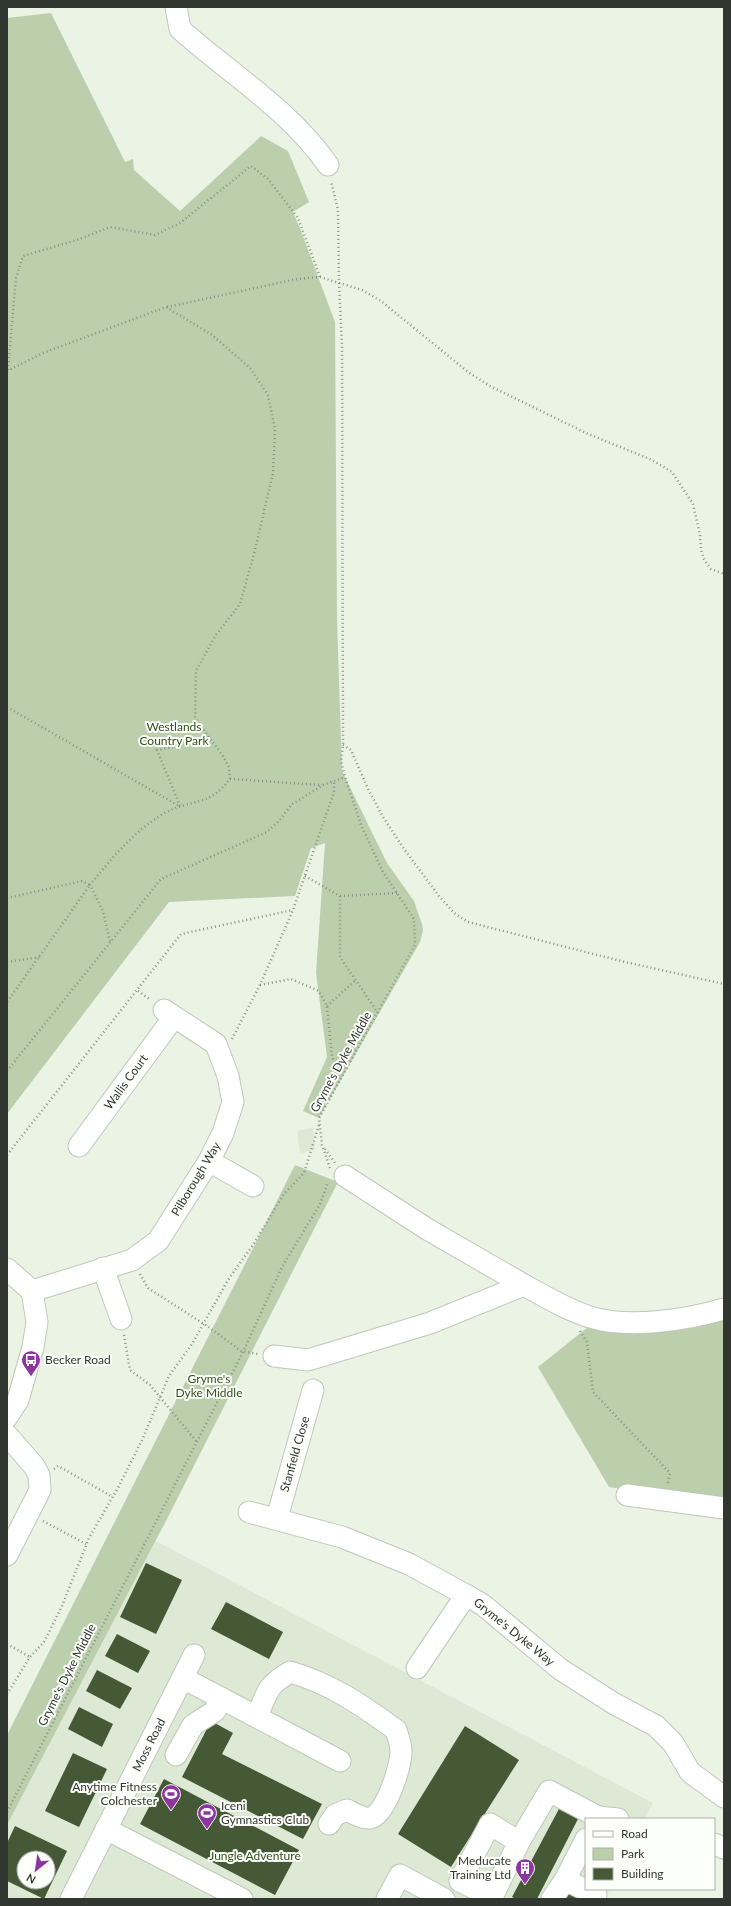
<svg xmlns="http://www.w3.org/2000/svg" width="731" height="1906" font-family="Lato,sans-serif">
<rect width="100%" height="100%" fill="#ebf4e4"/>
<!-- built -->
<g fill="#dde9d4" fill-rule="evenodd">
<path d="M313,1127L315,1150L300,1153L297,1131Z"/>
<path d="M156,1541L653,1803L645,1819H586V1889H610L605,1899H7V1825ZM24,1858H48V1882H24Z"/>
</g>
<!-- green -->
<g fill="#bbcfad">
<path d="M51,13L125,162L133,159L134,170L180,211L261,136L288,151L309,202L293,212L301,231L335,322L337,619L342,771L387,863L414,901L422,924L423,930L420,942L319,1118L303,1111L327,1057L316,973L325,843L311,848L295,896L169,902L7,1114V18Z"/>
<path d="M295,1165L338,1182L167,1519L7,1825V1735Z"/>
<path d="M724,1309V1503L609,1487L538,1367L593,1323Z"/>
</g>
<!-- building -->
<g fill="#455936" fill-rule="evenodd">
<path d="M146,1563L182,1580L156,1634L120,1617Z"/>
<path d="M226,1602L283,1632L269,1659L211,1629Z"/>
<path d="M117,1634L150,1651L138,1673L105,1656Z"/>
<path d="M97,1670L132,1688L120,1709L86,1691Z"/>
<path d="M79,1707L113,1724L102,1747L68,1729Z"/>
<path d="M211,1721L233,1733L222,1754L322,1804L303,1839L182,1777Z"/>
<path d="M465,1726L519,1760L451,1867L398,1834Z"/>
<path d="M73,1753L107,1769L79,1827L45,1811Z"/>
<path d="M164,1779L299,1850L275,1895L140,1824Z"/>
<path d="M560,1807L579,1817L537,1899H516L512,1897Z"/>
<path d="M15,1826L67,1851L44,1899L7,1881V1843ZM24,1858H48V1882H24Z"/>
<path d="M567,1893L580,1899H564Z"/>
</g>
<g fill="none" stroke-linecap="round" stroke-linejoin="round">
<defs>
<g id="minor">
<path d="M176,7L180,29C230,74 289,109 328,165"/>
<path d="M79,1146L174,1017"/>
<path d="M209,1161L253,1186"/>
<path d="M345,1176L427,1229L524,1285"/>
<path d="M103,1268L121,1319"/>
<path d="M7,1269L32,1291L37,1322L33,1347L18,1400L7,1417"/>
<path d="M32,1291L132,1260L158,1241L209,1161L223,1133L233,1102L228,1076L216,1044L164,1010"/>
<path d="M274,1356L308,1360L430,1323L524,1285C546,1297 567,1310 590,1317C629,1329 686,1320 724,1309"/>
<path d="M7,1435L34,1466L39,1475L40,1490L7,1555"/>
<path d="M627,1495L724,1508"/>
<path d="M249,1512L342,1537L409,1564L466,1595L483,1605L560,1669L613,1703L656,1726L673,1743L690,1772L724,1797"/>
<path d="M277,1518L313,1390"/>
<path d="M417,1668L466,1595"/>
<path d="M183,1678L340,1761"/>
<path d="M257,1717C267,1693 266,1686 290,1672C330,1683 363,1706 396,1730C398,1737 401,1744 401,1751C401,1766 386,1815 370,1818C363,1819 353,1813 347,1810L335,1815L329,1824"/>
<path d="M176,1755L193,1725L215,1711L221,1698"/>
<path d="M596,1819L598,1817L618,1819"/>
<path d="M106,1829L242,1899"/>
<path d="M714,1844L724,1848"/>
<path d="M565,1880L596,1895"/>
<path d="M492,1897L460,1881L490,1824L519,1842"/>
<path d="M71,1899L194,1655"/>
<path d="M387,1899L400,1875L444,1899"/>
<path d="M493,1899L492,1897L519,1842L549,1791L598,1817"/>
<path d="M552,1899L565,1880L586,1839"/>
</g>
</defs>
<!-- minor casing -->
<use href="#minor" stroke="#bec8b9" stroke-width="23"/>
<!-- path -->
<g stroke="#899085" stroke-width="2.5" stroke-dasharray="1 3" stroke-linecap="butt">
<path d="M167,307L297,279L320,277L362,290L381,301L468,372L490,386L586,433L652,460L672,472L693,504L700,535L701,550L704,559L711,569L724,574"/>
<path d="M8,370L16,278L23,256L80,239L110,227L155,235L180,223L251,166L268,179L298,218L320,277"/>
<path d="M7,371L43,353L166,307L212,335L250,368L268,395L275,429L273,473L254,554L240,604L216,635L196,671L195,718L223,756L229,767L230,779C208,808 191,798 163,814C134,831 111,859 90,885L103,911L110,942"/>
<path d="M7,707L179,806"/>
<path d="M343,745L351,750L368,789L383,817L404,849L439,896L454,913L468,922L625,962L724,984"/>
<path d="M230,779L322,785"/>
<path d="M180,806L157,750L191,744L208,735"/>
<path d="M305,876L340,896V957L378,1013"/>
<path d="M340,896L397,893"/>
<path d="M7,898L82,881L90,885L7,1002"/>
<path d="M7,962L40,957"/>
<path d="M260,985L291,979L319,991L327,1006L332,1057L343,1076"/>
<path d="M138,991L151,1000"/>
<path d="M327,1006L356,980"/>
<path d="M232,1039L260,985L293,910L334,792V781"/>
<path d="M7,1071L161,879L267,832L280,820L291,805L323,785L345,777"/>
<path d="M325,1149L335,1163"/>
<path d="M7,1155L181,934L293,910"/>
<path d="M330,1168L322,1145L319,1118L415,945L414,919L383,872L361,825L345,777L341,761L343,745L342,346L339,282L338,210L331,181"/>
<path d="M140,1274L148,1288L207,1326L241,1351L258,1354"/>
<path d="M580,1331L587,1342L593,1392L670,1473L668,1483"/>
<path d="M124,1335L130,1370L150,1385L196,1441"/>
<path d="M54,1469L58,1466L113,1497"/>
<path d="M43,1521L86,1544"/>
<path d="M7,1644L30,1657"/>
<path d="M7,1694L30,1657L44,1642L62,1606L89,1538L119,1486L143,1438L169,1376L192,1344L228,1280L253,1245L284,1194L304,1173L319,1125"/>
<path d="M7,1812L243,1352L282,1267L320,1204L328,1182"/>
</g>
<!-- minor -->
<use href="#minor" stroke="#fff" stroke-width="21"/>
</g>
<!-- icons -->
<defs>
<symbol id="bus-pin" viewBox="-11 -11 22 30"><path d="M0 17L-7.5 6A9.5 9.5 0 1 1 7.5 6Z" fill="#8d35a1" stroke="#fdfffb"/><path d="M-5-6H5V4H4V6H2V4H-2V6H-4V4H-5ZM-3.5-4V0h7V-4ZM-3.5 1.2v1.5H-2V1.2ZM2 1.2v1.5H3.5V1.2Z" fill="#fff"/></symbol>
<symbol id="stadium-pin" viewBox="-11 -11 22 30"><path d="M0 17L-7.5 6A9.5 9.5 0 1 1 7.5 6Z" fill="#8d35a1" stroke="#fdfffb"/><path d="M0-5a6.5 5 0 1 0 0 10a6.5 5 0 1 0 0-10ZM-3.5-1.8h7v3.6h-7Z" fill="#fff"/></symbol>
<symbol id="building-pin" viewBox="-11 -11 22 30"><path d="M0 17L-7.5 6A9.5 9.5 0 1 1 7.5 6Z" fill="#8d35a1" stroke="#fdfffb"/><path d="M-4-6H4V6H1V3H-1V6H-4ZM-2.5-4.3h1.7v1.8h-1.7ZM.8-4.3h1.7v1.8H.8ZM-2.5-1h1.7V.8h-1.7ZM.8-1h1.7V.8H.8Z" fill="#fff"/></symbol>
</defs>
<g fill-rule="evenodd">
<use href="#bus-pin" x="20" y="1349" width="22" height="30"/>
<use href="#stadium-pin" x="160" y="1783" width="22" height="30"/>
<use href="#stadium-pin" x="196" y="1802" width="22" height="30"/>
<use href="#building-pin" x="514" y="1857" width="22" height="30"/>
</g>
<g text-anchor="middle" stroke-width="4" stroke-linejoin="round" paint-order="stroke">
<!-- park labels -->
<g font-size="12" fill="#325018" stroke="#fdfffb">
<text x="174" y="731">Westlands<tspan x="174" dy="14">Country Park</tspan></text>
<text x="209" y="1383">Gryme's<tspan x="209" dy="14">Dyke Middle</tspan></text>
<text x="255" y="1860">Jungle Adventure</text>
</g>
<!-- street labels -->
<g font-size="12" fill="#323630" stroke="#fdfffb">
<text transform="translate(341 1062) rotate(-61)" y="4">Gryme's Dyke Middle</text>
<text transform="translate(126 1082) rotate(-54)" y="4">Wallis Court</text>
<text transform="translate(196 1179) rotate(-59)" y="4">Pilborough Way</text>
<text transform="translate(295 1454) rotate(-74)" y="4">Stanfield Close</text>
<text transform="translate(514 1632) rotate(39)" y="4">Gryme's Dyke Way</text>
<text transform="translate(67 1675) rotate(-63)" y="4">Gryme's Dyke Middle</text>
<text transform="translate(149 1745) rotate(-63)" y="4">Moss Road</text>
</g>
<!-- poi labels -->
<g font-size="12" fill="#323630" stroke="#fdfffb" text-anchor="start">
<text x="45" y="1364">Becker Road</text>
<text x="157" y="1791" text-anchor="end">Anytime Fitness<tspan x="157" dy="14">Colchester</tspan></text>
<text x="221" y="1810">Iceni<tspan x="221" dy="14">Gymnastics Club</tspan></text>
<text x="511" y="1865" text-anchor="end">Meducate<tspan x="511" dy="14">Training Ltd</tspan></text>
</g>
</g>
<!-- border -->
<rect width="731" height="1906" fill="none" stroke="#323630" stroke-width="16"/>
<!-- legend -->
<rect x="585" y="1818" width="130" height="72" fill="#fdfffb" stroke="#acafaa"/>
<rect x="593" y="1831" width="20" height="6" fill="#ffffff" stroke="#acafaa"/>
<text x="621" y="1838" font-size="12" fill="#323630">Road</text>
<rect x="593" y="1848" width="20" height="12" fill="#bbcfad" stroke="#acafaa"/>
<text x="621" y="1858" font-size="12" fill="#323630">Park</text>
<rect x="593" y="1868" width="20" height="12" fill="#455936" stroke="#acafaa"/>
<text x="621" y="1878" font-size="12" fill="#323630">Building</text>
<!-- north arrow -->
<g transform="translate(36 1870) rotate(210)"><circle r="19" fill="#fdfffb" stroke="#acafaa"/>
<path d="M0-3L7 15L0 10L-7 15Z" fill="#8d35a1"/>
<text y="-6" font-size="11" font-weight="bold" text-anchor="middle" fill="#323630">N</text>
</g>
</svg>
